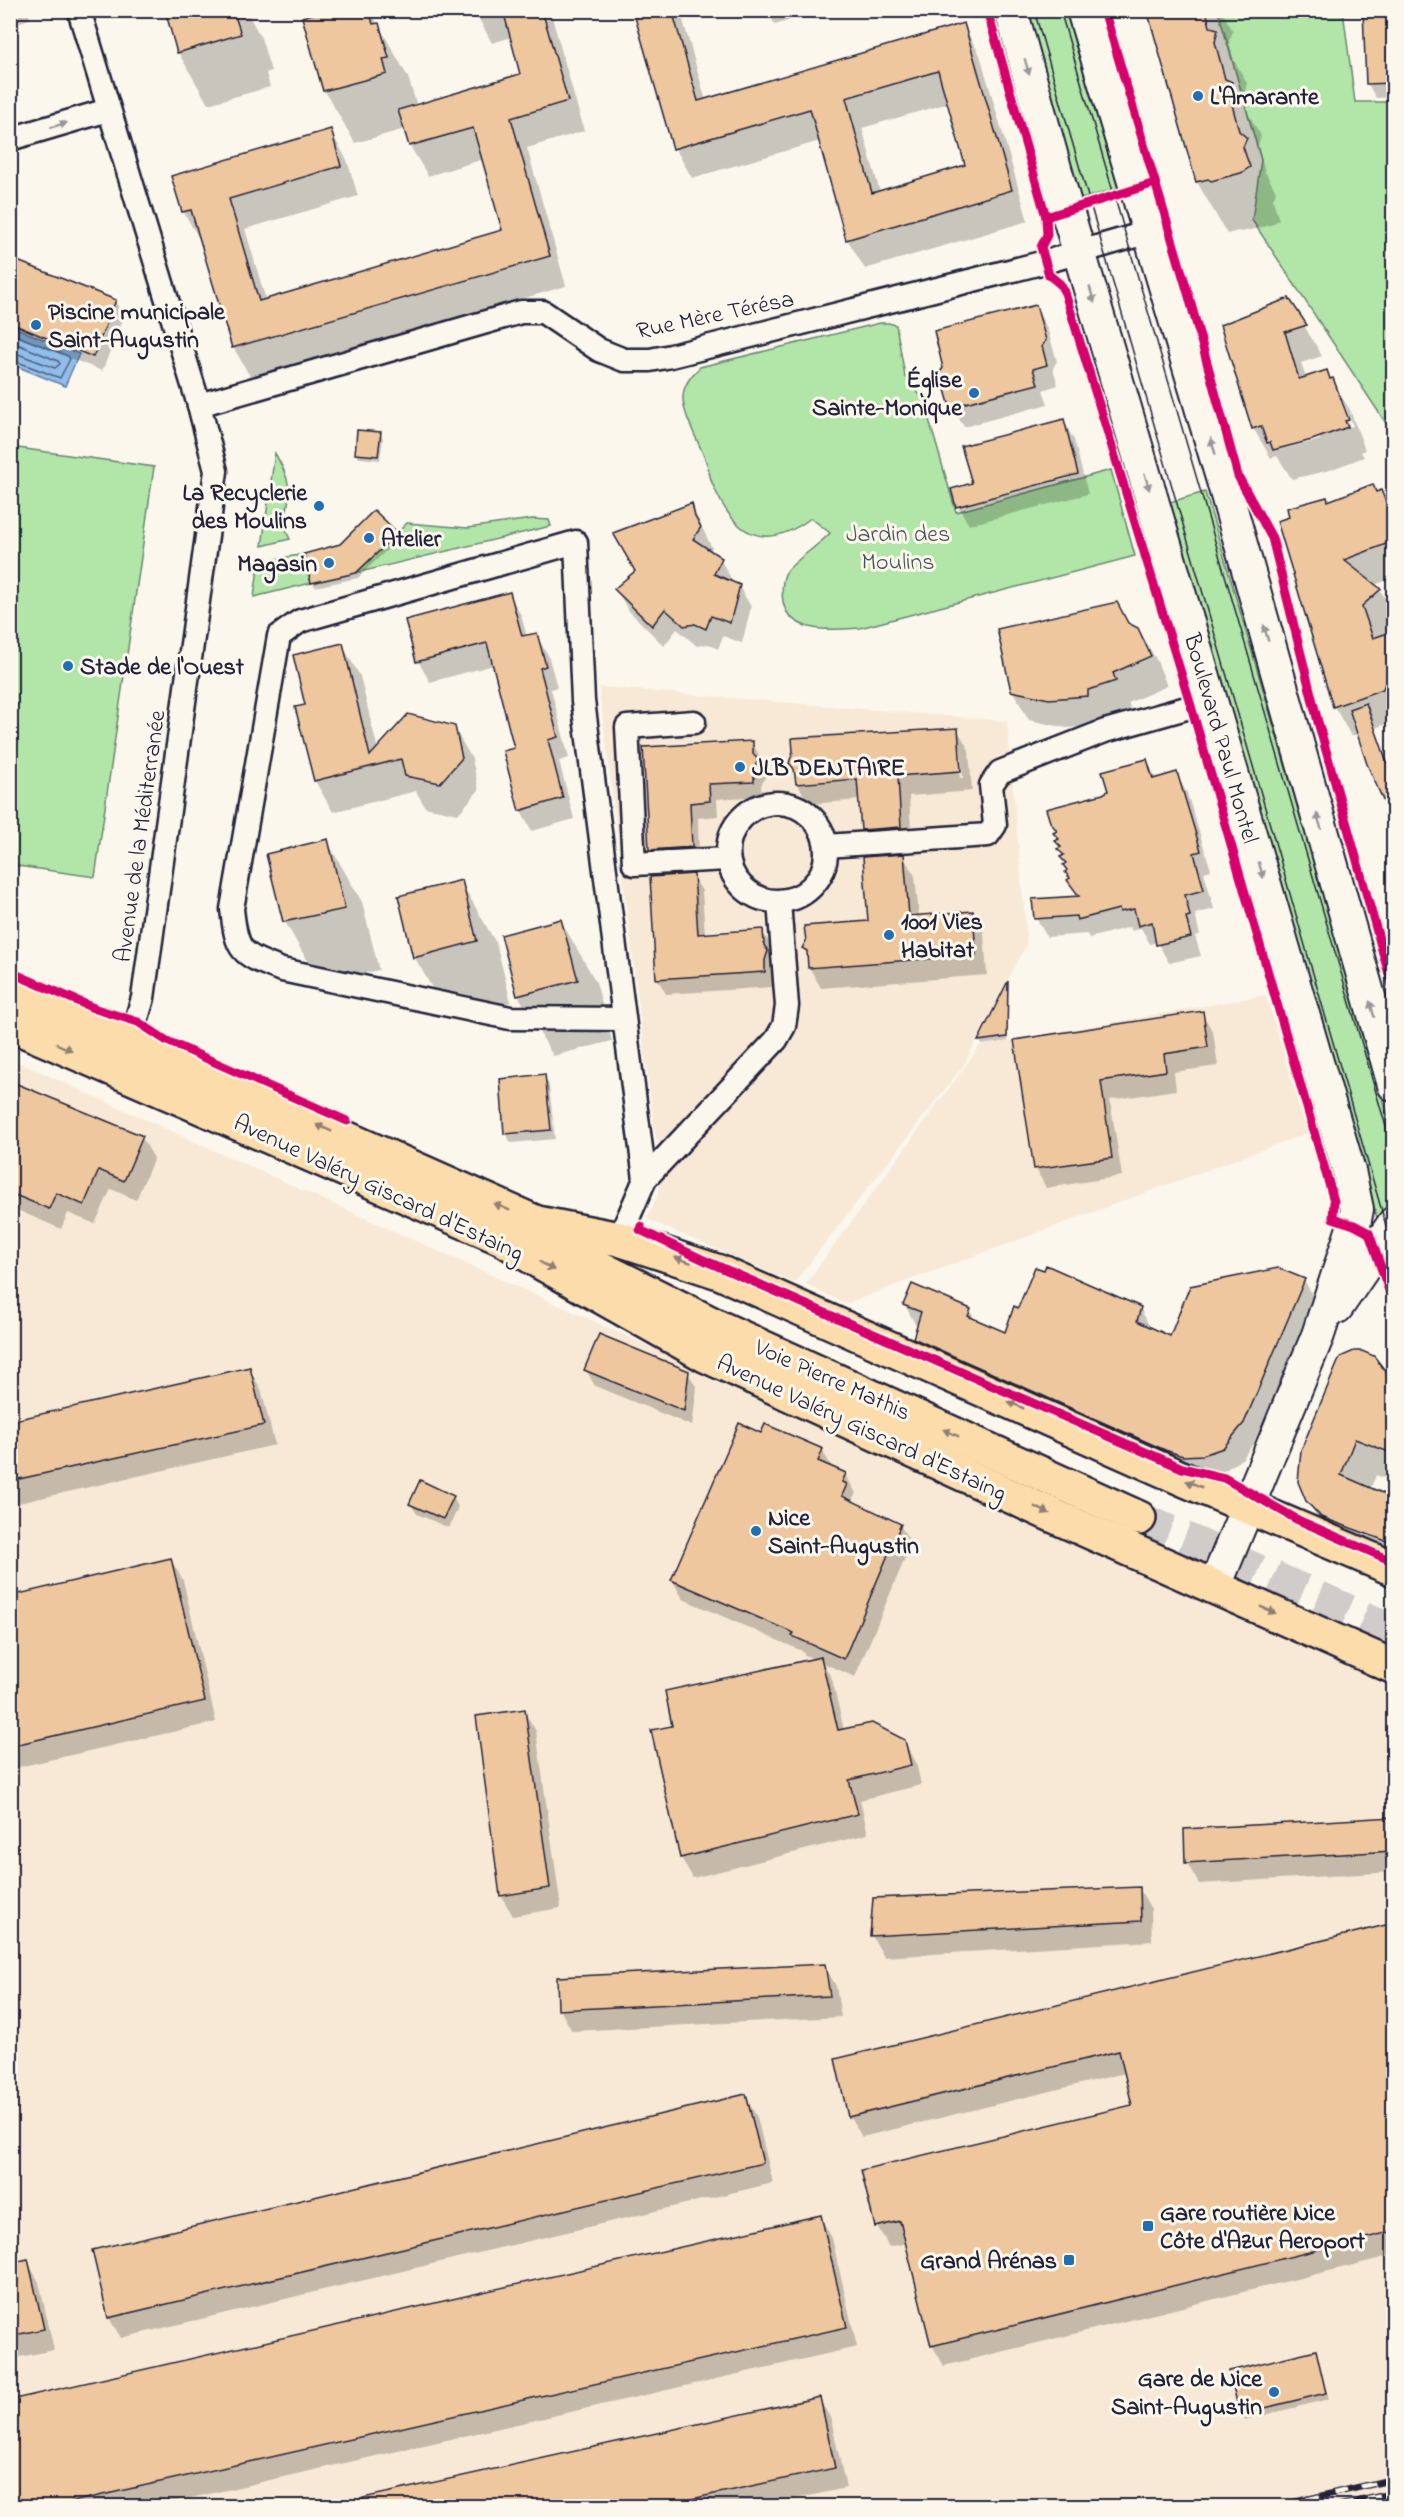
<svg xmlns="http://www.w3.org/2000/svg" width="1404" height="2517" font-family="'Indie Flower',sans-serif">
<rect width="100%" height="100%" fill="#fbf7ec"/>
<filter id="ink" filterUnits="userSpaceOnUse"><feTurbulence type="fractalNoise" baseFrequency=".0167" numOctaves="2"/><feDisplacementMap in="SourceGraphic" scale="12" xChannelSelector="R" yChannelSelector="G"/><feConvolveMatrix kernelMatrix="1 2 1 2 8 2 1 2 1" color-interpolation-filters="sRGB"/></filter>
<g filter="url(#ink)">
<!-- built -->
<g fill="#f7e9d5">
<path d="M599,687L1007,721L1027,943L963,1066L794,1283L647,1219L659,1193L661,1150L655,1134Z"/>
<path d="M1266,995L1307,1133L845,1304L806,1284L980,1046Z"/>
<path d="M11,1059L1393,1681V2506H11Z"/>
</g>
<!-- green -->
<g fill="#b1e6a8" stroke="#6a8472" stroke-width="1.5">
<path d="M1026,11H1066L1118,188L1081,199Z"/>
<path d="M1218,11H1343L1355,102H1393V434L1252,220L1261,160Z"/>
<path d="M880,323H889L896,325L905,376L923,399L956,512L1111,470L1135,556L860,628C834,630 790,635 783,602C782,594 782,582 785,574C790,563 820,545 830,533L811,518C764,553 734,535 713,485C709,477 709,467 705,459C699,442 683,415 683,398C683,385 691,376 700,367Z"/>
<path d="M11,447L154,467L95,877L11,865Z"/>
<path d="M275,453C282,466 289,478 289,493C289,513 280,520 290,539L262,546Z"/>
<path d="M1205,492L1393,1133V1208L1380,1229L1170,502Z"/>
<path d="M532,519L549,520L551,526L356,573L407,523L468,528Z"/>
<path d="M304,554L311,583L254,597L259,562Z"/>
</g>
<!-- water -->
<path fill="#90bde9" stroke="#647fa3" stroke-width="1.5" d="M11,326L79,354L65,386L11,364Z"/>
<!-- shadow -->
<g fill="#0003" fill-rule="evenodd">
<path d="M10,10H41L29,14L30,19L10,25Z"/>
<path d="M166,10H246L261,38L271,71L266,73L270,87L208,104L178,52Z"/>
<path d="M332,10H370L408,77L417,106L522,75L512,37L492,43L474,10H550L584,131L527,148L566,286L251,378L233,347L201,242L183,211L330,130L347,160L358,196L245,229L266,300L504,231L484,159L428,176L410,146L405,129L355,143L325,91L304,18Z"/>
<path d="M634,10H680L706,101L963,25L980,55L1028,221L865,269L847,239L820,141L692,178L675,148ZM949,103L967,166L880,192L862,128Z"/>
<path d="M767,10H808L809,14L775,25Z"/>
<path d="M1148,10H1221L1233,31L1229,42L1234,60L1247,83L1244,95L1249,115L1261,136L1258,146L1265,172L1276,191L1273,200L1279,220L1271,225L1242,232L1238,231L1227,234L1197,182Z"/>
<path d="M1394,10V97L1376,98L1367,83Z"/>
<path d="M10,260L115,301L124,317L102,371L10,334Z"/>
<path d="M1289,300L1322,356L1301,363L1306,378L1326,372L1350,410L1365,450L1361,452L1364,457L1330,470L1292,479L1277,456L1271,458L1253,428ZM1340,401H1343L1353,426L1350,427ZM1319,437L1320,440L1273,451V448Z"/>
<path d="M1035,307L1047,328L1057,361L1053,368L1058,385L1043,390L1048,404L964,427L952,407L942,373Z"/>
<path d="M1063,420L1074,440L1088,494L969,525L958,506L974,484Z"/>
<path d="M380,433L383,438L380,460L359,458L356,454Z"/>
<path d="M1380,492L1394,514V578L1374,585L1380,590L1394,613V623L1388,628L1394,626V721L1375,728L1394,778V821L1359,734L1351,736L1334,706L1329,503Z"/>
<path d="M691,505L712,548L710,552L720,559L732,580L731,582L739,586L751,607L742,643L723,636L718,649L708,644L697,646L677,629L664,646L628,610L616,589L637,572Z"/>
<path d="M397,533L399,538L358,578L315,587L313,583Z"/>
<path d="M509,594L521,615L527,637L536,635L548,655L557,687L551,689L569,758L559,761L574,819L532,831L520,810L516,749L494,665L430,682L418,661Z"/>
<path d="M1128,625L1139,630L1157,661L1167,686L1128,703L1132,711L1104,720V725L1067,728L1029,720L1012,690Z"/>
<path d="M342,645L360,676L378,750L454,728L472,759L479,790L458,814L425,807L416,791L333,812L315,781L307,706Z"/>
<path d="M957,729L969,750L972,791L909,796L912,848L875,850L863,830L860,800L809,804L797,783ZM958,749H961L963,778H960Z"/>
<path d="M752,742L760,757L761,768L766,776L761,785L762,796L717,799L718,816L698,818L699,861L659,864L651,849L644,748Z"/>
<path d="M1146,761L1157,779L1176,774L1187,793L1211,870L1204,872L1214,909L1195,914L1200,935L1195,936L1201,956L1169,963L1157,942L1150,944L1141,928L1132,931L1130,927L1089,938L1087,934L1047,937L1036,918L1079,897L1069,880H1071L1067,872H1068L1055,834L1057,832L1048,810L1110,792Z"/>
<path d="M327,841L362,902L379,970L320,983L285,922L268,855Z"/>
<path d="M903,856L915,876L919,916L972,912L984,933L987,975L821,988L809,967V957L804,948L869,922Z"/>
<path d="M693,876L702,891L705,935L762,931L771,946L772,960L776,967L773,976V987L666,994L657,978Z"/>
<path d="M461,882L496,943L511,1002L450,1019L415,958L400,897Z"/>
<path d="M561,921L596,982L612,1041L553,1056L518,995Z"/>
<path d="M1008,984V1041L982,1045L980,1041Z"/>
<path d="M1202,1013L1213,1032L1218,1066L1174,1072L1176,1090L1110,1100L1122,1176L1046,1188L1036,1169L1015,1042Z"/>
<path d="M544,1076L549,1085L555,1139L511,1143L506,1134Z"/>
<path d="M10,1085L142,1138L154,1158L136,1200L111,1189L95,1224L68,1213L61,1229L10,1207Z"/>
<path d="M1304,1280L1315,1299L1254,1442L1243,1458L1224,1471L1195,1474L925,1357L914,1338L919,1325L915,1324L905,1305L970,1311L975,1320L1006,1334L1140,1308L1151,1329L1171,1338Z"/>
<path d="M249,1369L261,1389L275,1445L10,1505V1423Z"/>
<path d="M586,1370L688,1373L697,1388L692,1426L595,1386Z"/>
<path d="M1394,1388V1482L1376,1475L1370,1490L1394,1500V1573L1329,1538L1301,1488L1299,1466L1302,1450Z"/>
<path d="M762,1435L822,1450L833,1469L845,1474L856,1493L853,1498L857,1505L900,1525L911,1544L855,1677L823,1663L832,1679L844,1730L904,1741L916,1762L921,1785L860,1800L868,1834L693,1878L681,1858L653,1731L674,1727L816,1660L805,1655L802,1651L683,1599L672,1580Z"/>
<path d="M453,1497L458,1507L449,1528L417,1514L411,1504Z"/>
<path d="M171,1560L183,1580L216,1722L10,1769V1597Z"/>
<path d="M524,1711L536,1731L561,1908L513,1916L501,1896Z"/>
<path d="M1394,1818V1872L1199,1884L1187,1863L1185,1830Z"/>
<path d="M1139,1888L1151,1909L1152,1941L884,1957L872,1936L874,1900Z"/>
<path d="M1394,1925V2255L944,2366L932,2345L907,2243L889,2247L877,2226L1133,2106L1125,2073L862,2137L850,2116Z"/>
<path d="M824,1965L836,1986L841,2017L572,2031L560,2010L559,1978Z"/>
<path d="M745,2096L757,2117L773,2183L121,2338L109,2318L94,2251Z"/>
<path d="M820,2217L832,2238L857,2347L156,2506H10V2401Z"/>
<path d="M27,2261L39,2282L54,2350L10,2359V2264Z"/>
<path d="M1315,2352L1329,2399L1245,2420L1231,2372Z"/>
<path d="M819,2399L831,2419L846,2488L763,2506H331Z"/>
</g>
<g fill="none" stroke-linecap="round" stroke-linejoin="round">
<!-- shore -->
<g stroke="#4e6081" stroke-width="1.5">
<path d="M10,333L68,356L70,359L60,378L10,359"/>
<path d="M10,341L58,361L60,364L55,368L10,351"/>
</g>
</g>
<!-- building -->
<g fill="#eec79e" stroke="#22223b" stroke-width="1.5" fill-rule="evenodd">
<path d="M165,10H233L241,34L177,53Z"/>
<path d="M326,10H369L373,24L379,23L389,58L383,59L387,74L323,91L302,17Z"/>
<path d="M503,10H542L568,101L511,118L550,256L232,348L191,210L182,212L171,176L331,129L341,166L229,199L259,301L502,230L473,128L409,146L398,110L520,74Z"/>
<path d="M633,10H672L698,101L964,23L1012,190L846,240L810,109L673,149ZM938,71L965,165L872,193L846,98Z"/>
<path d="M1147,10H1206L1210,27L1218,29L1215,42L1225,79L1232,82L1229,93L1239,131L1247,138L1243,147L1250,167L1241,173L1211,181L1208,179L1196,182Z"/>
<path d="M1363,10H1394V83L1366,84Z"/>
<path d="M10,258L116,300L93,357L10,323Z"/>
<path d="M1289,298L1307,325L1285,332L1299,379L1327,370L1330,379L1333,378L1349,420L1345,421L1348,427L1312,440L1273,450L1270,442L1267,443L1261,426L1252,429L1220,325Z"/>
<path d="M1036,305L1046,340L1042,346L1047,365L1033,369L1038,384L950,407L940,372L943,368L934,331Z"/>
<path d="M1064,419L1078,474L956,507L951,489L972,483L961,446Z"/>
<path d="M357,430L381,432L378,456L355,454Z"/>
<path d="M1373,484L1376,492L1381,490L1394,522V541L1344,560L1381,589L1362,606L1373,638L1394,631V681L1385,683L1383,689L1333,707L1277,521L1289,517L1287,508L1327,497L1328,501Z"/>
<path d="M692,503L695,517L701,527L693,539L722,558L714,574L740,585L730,623L711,616L706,629L695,624L684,626L665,609L652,626L614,589L635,571L613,533Z"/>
<path d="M374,510L398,533L356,573L311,583L304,554L340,544Z"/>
<path d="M510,592L522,636L537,633L546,666L540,668L558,737L548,740L563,798L519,811L503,751L514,748L487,643L416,662L405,620Z"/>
<path d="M1117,602L1128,623L1138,628L1151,656L1113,673L1116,681L1088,690V696L1049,699L1011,691L997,629Z"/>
<path d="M343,643L370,756L408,714L455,726L462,758L440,783L405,776L401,759L314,781L295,707L305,705L293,655Z"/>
<path d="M1366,703L1394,782V806L1387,809L1367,764L1349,709Z"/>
<path d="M958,728L961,771L898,776L901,827L861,830L857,779L796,784L794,769L789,763L793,752L792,738Z"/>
<path d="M753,741V754L758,760L754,769V782L709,784L710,801L690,803L692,847L649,850L643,747Z"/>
<path d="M1147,759L1153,779L1177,772L1201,851L1194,853L1204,890L1185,895L1190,916L1186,917L1191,937L1156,945L1152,922L1138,926L1134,909L1120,912L1119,909L1077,920L1076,916L1034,919L1032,899L1079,896L1067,880L1070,878L1065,872L1067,870L1063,865L1066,863L1060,857L1064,855L1057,849L1061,847L1055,841L1059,839L1053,833L1057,831L1050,822L1046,809L1103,794L1108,791L1102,771Z"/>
<path d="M328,839L345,909L283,922L266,854Z"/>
<path d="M904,854L909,916L973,911L976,955L808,968L807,951L802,948L806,941L804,926L868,921L863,857Z"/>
<path d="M694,874L698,934L763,929L764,945L768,951L765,960V972L656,979L650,877Z"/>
<path d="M462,880L477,941L413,958L398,896Z"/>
<path d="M561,919L578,980L517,996L501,935Z"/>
<path d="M1008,981L1007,1037L978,1041Z"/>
<path d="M1203,1011L1208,1047L1164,1054L1166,1071L1101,1081L1112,1158L1034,1169L1014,1040Z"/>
<path d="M545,1074L551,1130L504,1134L500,1079Z"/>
<path d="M10,1081L143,1136L124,1181L99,1170L84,1205L56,1193L49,1209L10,1193Z"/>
<path d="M1046,1265L1141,1307L1137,1321L1170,1336L1190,1286L1278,1268L1305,1279L1244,1423L1223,1448L1203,1455L1183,1456L1165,1450L913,1338L921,1312L903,1305L912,1284L971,1309L968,1316L1005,1332L1014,1306L1018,1308L1035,1267L1044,1270Z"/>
<path d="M599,1334L689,1371L684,1411L584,1370Z"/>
<path d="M1354,1351H1362L1374,1356L1387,1373L1394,1388V1454L1355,1439L1341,1475L1394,1498V1544L1321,1517L1306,1501L1298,1482L1301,1450L1340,1357Z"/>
<path d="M250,1367L264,1425L10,1481V1421Z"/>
<path d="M739,1423L761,1433L765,1424L823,1449L818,1461L846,1473L842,1482L847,1484L842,1496L901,1524L844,1659L792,1636L794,1633L671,1580Z"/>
<path d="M420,1480L454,1496L443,1519L409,1504Z"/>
<path d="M171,1558L205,1701L10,1746V1596Z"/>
<path d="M821,1657L838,1730L872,1723L905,1740L911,1765L849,1780L858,1814L680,1858L651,1730L672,1726L665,1691Z"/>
<path d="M525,1709L550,1888L500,1896L476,1716Z"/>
<path d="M1394,1817V1851L1185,1863L1184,1829Z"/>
<path d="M1140,1887L1141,1921L870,1936L873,1898Z"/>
<path d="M1394,1923V2231L931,2346L900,2221L875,2227L861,2170L1132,2105L1119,2051L848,2117L835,2059Z"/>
<path d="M825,1964L830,1996L558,2010L557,1977Z"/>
<path d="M746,2094L763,2163L108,2318L92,2250Z"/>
<path d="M821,2215L847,2327L54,2506H10V2400Z"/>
<path d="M28,2259L44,2329L10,2336V2263Z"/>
<path d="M1316,2350L1326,2393L1240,2414L1229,2371Z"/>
<path d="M820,2397L835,2468L659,2506H364L363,2498Z"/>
</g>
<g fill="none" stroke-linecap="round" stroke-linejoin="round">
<!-- highway-tunnel -->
<path stroke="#d0ccc9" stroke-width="33" stroke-dasharray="33 16" stroke-linecap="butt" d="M1139,1518L1394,1631"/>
<defs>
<g id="street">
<path d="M79,10L199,405L216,471L143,998L130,1041"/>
<path d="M10,139L108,110"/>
<path d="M199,405L521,312H543L599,350L624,360H650L671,356L1045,262L1149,232"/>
<path d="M694,722L627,727L634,864L727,859"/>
<circle cx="777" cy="852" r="49"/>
<path d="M826,846L988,835L995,825L991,785L1000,772L1105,731L1211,701"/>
<path d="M645,1179L776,1040L784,1026L787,1006L779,902"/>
<path d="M619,1239L645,1179L583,701L576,542L300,621L279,636L232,909C237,954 241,954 282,970L510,1018L623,1019"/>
</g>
<g id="secondary">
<path d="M1011,10L1063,197L1349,1171L1357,1209L1354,1225L1318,1335L1215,1586"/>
<path d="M1083,10L1223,481L1394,1085"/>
<path d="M1337,1307L1394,1223"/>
</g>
<g id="primary">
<path d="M10,989L537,1223L619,1239L719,1272L1183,1479L1394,1569"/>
<path d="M10,1024L502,1238L540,1262L705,1355L1041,1510L1394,1667"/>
</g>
<path id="highway" d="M537,1223L600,1268L718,1327L1139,1518"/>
</defs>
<!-- street casing -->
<use href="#street" stroke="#22223b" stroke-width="27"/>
<!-- secondary casing -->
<use href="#secondary" stroke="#22223b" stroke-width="36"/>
<!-- primary casing -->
<use href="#primary" stroke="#22223b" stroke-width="38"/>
<!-- highway casing -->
<use href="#highway" stroke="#22223b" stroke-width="38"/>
<!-- street -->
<use href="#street" stroke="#fbf7ec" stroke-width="22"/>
<!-- secondary -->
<use href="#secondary" stroke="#fbf7ec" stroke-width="32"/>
<!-- primary -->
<use href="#primary" stroke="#fddcac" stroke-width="33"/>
<!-- highway -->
<use href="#highway" stroke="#fddcac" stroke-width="33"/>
<!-- tram -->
<g stroke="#22223b" stroke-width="1.5">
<path d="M1034,10L1394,1253"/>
<path d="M1060,10L1394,1154"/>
</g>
<defs>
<g id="rail">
<path d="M1279,2506L1394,2479"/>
<path d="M1339,2506L1394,2493"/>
</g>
</defs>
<!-- rail casing -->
<use href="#rail" stroke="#22223b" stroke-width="7"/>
<!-- rail -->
<use href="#rail" stroke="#fbf7ec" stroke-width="4.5" stroke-dasharray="14" stroke-linecap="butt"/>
<defs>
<g id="cycleway">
<path d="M987,10L1046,217L1047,235L1041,247L1049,275L1060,284L1065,293L1191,706L1334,1201L1333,1218L1354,1225L1369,1233L1394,1305"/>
<path d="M1104,10L1188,293L1238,476L1272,538L1318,722L1394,992"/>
<path d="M1046,217L1155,183"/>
<path d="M10,972L96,1009L138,1022L167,1041L347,1121"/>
<path d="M641,1226L640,1230L706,1261L1182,1468L1224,1478L1298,1520L1394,1562"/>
</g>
</defs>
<!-- cycleway casing -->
<use href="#cycleway" stroke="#fbf7ec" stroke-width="13"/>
<!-- cycleway -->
<use href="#cycleway" stroke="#d6006c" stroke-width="9"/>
</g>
<!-- one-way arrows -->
<defs><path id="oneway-solid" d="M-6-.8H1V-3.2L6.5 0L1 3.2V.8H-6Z" transform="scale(1.5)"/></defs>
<g fill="#99979c">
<use href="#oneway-solid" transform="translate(1027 67) rotate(74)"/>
<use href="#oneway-solid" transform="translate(59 125) rotate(-16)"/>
<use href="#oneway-solid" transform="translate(1092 295) rotate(74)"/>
<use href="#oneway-solid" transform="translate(1213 446) rotate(-107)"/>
<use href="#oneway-solid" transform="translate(1147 482) rotate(74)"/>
<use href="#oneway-solid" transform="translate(1266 633) rotate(-106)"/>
<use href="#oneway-solid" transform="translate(1319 821) rotate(-106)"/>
<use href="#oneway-solid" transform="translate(1261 870) rotate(74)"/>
<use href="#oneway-solid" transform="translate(1372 1009) rotate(-106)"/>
</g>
<g fill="#907f74">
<use href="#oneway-solid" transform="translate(64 1047) rotate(23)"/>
<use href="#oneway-solid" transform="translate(324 1128) rotate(-156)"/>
<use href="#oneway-solid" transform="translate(502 1207) rotate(-156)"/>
<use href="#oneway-solid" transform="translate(683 1260) rotate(-162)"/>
<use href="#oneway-solid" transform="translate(547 1266) rotate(30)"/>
<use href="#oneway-solid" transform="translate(1016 1405) rotate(-156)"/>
<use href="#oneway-solid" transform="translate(951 1433) rotate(-156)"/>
<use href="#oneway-solid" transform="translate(1194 1484) rotate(-158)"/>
<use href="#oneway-solid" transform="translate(1042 1510) rotate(24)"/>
<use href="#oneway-solid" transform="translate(1268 1610) rotate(24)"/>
</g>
</g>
<!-- markers -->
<g fill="#1f6fb2" stroke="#fbf7ec" stroke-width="2">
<circle cx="1198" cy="96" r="6"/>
<circle cx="36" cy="325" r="6"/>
<circle cx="974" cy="393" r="6"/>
<circle cx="319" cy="506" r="6"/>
<circle cx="369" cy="538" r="6"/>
<circle cx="329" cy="563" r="6"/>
<circle cx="68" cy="666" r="6"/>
<circle cx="740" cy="767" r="6"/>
<circle cx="889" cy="935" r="6"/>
<circle cx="756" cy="1531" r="6"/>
<rect x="1142" y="2220" width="12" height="12" rx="3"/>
<rect x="1063" y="2254" width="12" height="12" rx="3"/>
<circle cx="1274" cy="2392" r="6"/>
</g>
<g text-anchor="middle" stroke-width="6" stroke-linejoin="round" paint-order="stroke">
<!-- poi labels -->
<g font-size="24" font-weight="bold" fill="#22223b" stroke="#fbf7ec" text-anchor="start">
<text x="1210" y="104">L'Amarante</text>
<text x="48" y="319">Piscine municipale<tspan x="48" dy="28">Saint-Augustin</tspan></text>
<text x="962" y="387" text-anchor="end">Église<tspan x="962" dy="28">Sainte-Monique</tspan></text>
<text x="307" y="500" text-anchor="end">La Recyclerie<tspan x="307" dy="28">des Moulins</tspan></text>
<text x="381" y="546">Atelier</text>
<text x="317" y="571" text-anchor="end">Magasin</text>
<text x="80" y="674">Stade de l'Ouest</text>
<text x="752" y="775">JLB DENTAIRE</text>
<text x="901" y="929">1001 Vies<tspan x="901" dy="28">Habitat</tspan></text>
<text x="768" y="1525">Nice<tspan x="768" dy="28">Saint-Augustin</tspan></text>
<text x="1160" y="2220">Gare routière Nice<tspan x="1160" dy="28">Côte d'Azur Aeroport</tspan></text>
<text x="1057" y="2268" text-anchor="end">Grand Arénas</text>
<text x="1262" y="2386" text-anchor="end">Gare de Nice<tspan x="1262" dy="28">Saint-Augustin</tspan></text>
</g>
<!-- street labels -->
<g font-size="24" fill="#22223b" stroke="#fbf7ec">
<text transform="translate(715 314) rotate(-12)" y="8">Rue Mère Térésa</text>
<text transform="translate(1222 738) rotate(74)" y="8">Boulevard Paul Montel</text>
<text transform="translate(139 836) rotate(-82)" y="8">Avenue de la Méditerranée</text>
<text transform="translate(379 1187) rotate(25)" y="8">Avenue Valéry Giscard d'Estaing</text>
<text transform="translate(833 1379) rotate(24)" y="8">Voie Pierre Mathis</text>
<text transform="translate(862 1427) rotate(25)" y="8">Avenue Valéry Giscard d'Estaing</text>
</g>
<!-- park labels -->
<g font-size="24" fill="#465356" stroke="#fbf7ec">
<text x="898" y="541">Jardin des<tspan x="898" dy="28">Moulins</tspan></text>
</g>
</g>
<!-- margin -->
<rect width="1404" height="2517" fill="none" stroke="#fbf7ec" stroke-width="36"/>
<rect x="18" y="18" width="1368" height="2481" fill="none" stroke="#22223b" stroke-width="2" filter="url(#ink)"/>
</svg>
